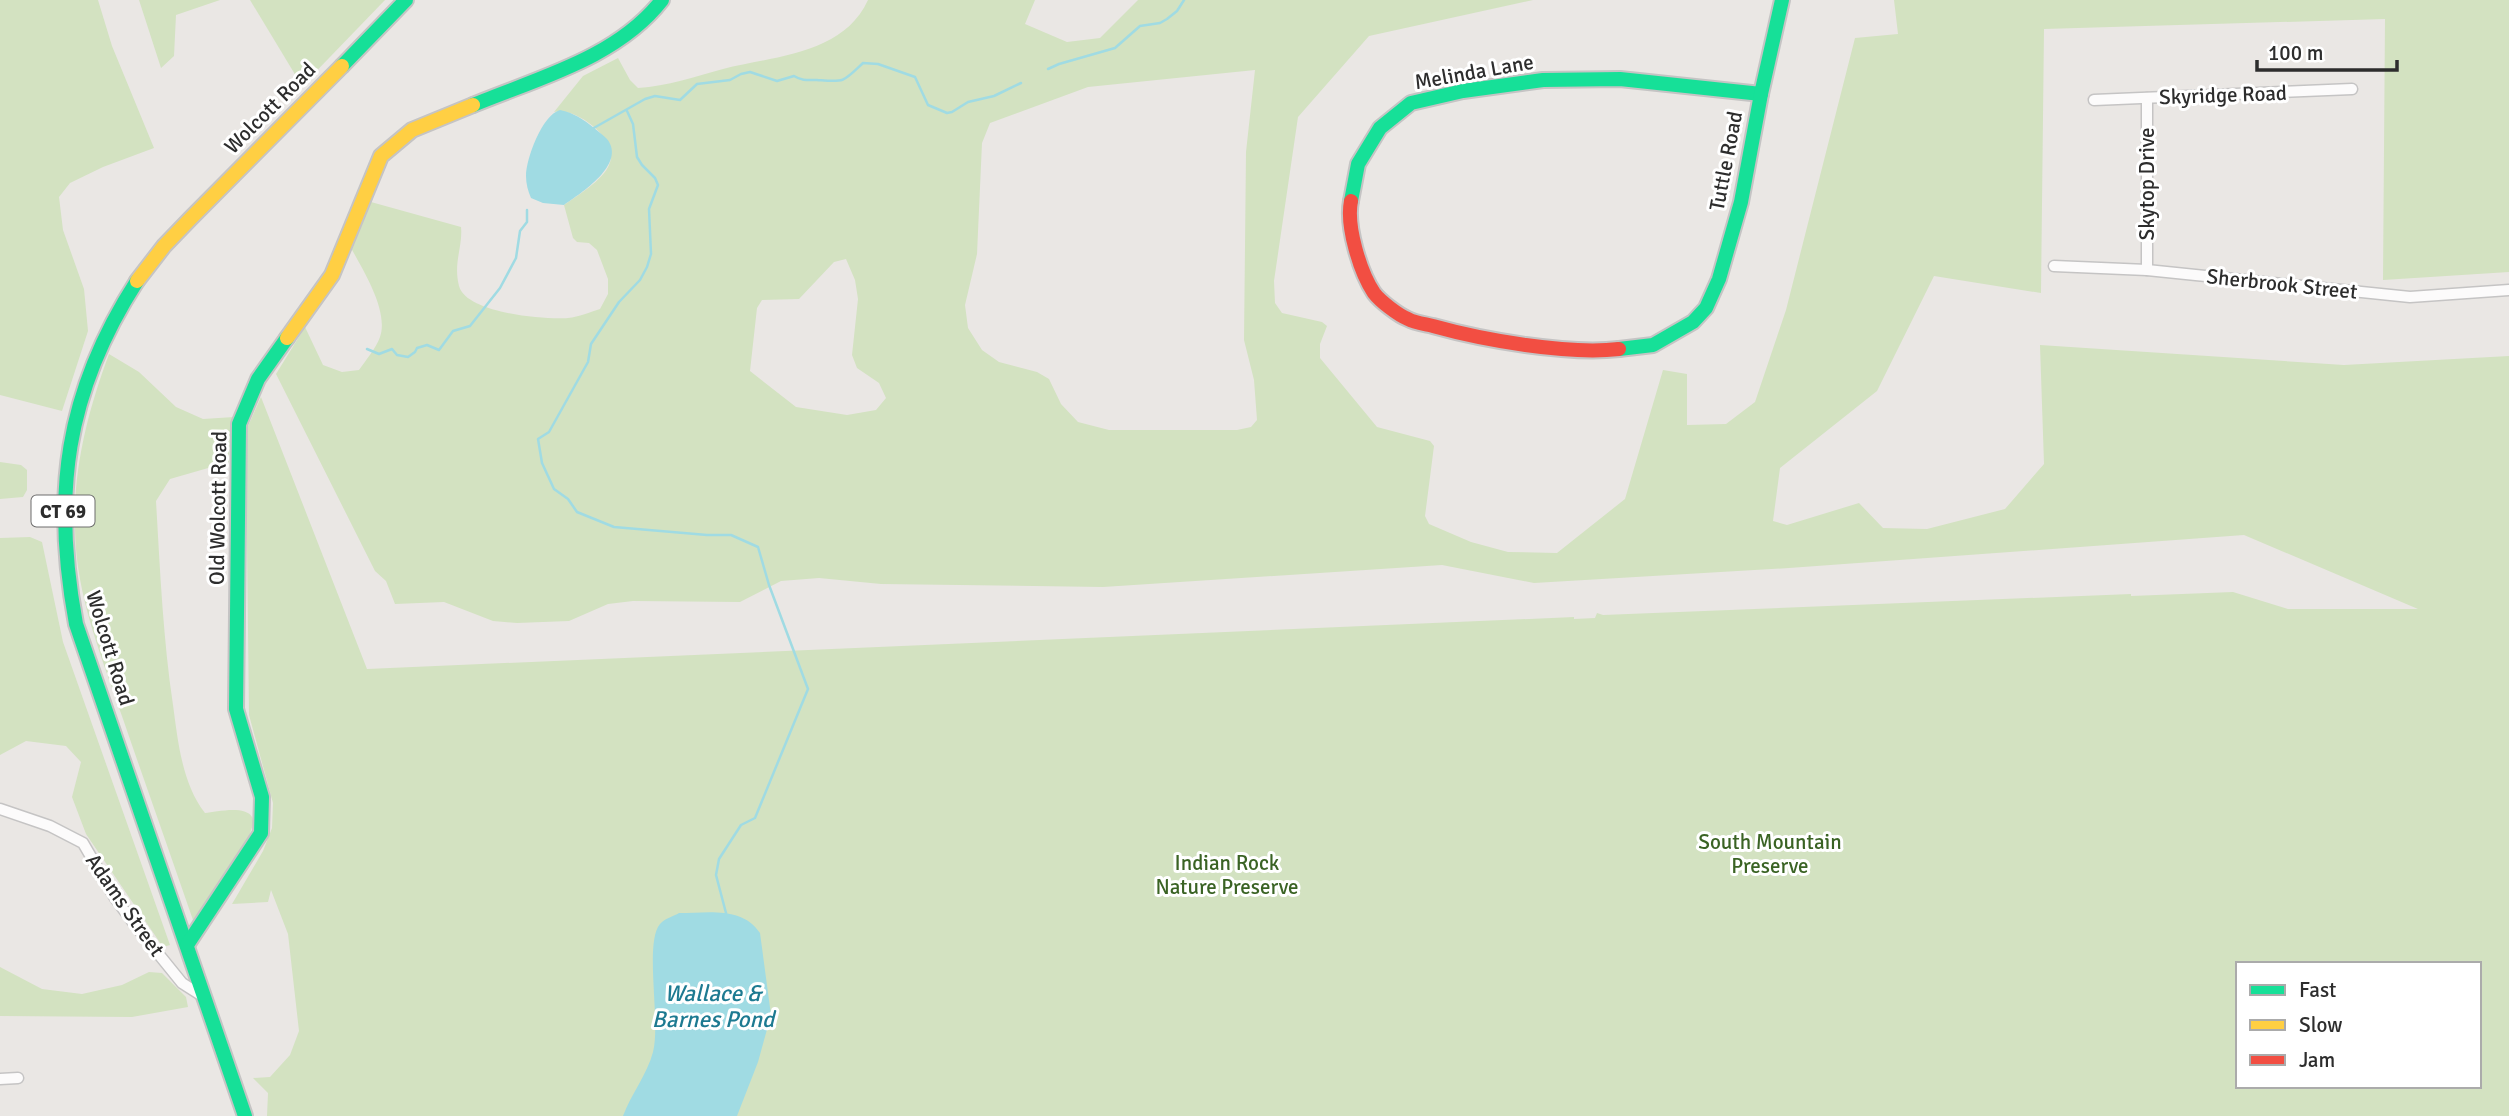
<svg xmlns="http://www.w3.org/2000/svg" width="2509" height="1116" font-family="Signika,sans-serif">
<rect width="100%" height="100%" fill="#eae7e4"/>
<!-- green -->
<g fill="#d3e2c1" fill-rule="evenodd">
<path d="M0,0H98L112,46L154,148L103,167L70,183L59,197L63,230L84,289L88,331L62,411L0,395Z"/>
<path d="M139,0H220L176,15L174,56L161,68Z"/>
<path d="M250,0H385L302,86Z"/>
<path d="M868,0H1035L1025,24L1067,42L1100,38L1138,0H1533L1369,36L1298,117L1274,281L1275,303L1282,313L1322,322L1327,326L1320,344V358L1377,427L1430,441L1434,446L1425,516L1429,524L1471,542L1508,552L1557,553L1625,499L1663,370L1687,374V425L1726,424L1755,402L1786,310L1855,38L1898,34L1894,0H2509V272L2383,280L2385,19L2044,29L2041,293L1934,276L1877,391L1780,468L1773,521L1787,525L1859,503L1883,528L1927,529L2005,509L2044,464L2040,345L2344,365L2509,356V1116H267L268,1093L253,1078L270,1077L290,1055L299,1031L288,934L271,890L268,902L232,904L263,851L272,828L273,803L249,715L246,457L248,426L261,397L367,669L1574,617V619L1595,618L1597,613L1603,615L2131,594V596L2233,592L2288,609H2418L2244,535L1789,568L1534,583L1442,565L1103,587L881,584L819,578L781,581L740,602L633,601L608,604L569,621L517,623L493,621L444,602L395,604L386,581L375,571L276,374L305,327L323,365L342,372L359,370C366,360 376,348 380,337C389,311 363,270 351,248L371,202L461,227C463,247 453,262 459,286C466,313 544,320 568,318C579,317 590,312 600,309L608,294V279L597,250L589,243L577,242L573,238L564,205C577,196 603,180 609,165C621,140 575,106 554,112L583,76L618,58L630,80L638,88C668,86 694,77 723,69C773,56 843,55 868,0ZM1255,70L1246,152L1244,340L1254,380L1257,420L1251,427L1237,430H1109L1078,422L1061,404L1049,379L1037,372L999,362L982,350L968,328L965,305L977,254L982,143L990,123L1088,87ZM846,259L855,280L858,299L852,355L857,368L879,383L886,398L876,410L847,415L796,407L750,371L757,308L762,300L799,299L834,262ZM2238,964H2479V1086H2238Z"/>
<path d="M109,354L139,372L176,407L203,419L234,417L230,435L229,462L170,479L156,501C160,569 163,638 173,705C178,741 182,784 205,813C216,812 245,805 252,817C261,832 205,906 193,920C170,853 146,786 123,719C102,658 76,596 75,530C73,468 88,411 109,354Z"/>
<path d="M0,462L21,465L27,470V490L23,497L0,499Z"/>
<path d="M30,537L42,542L63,642L170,945L163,947L86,834L72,797L81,762L66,746L26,741L0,755V538Z"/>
<path d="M0,967L42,989L82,994L122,985L149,972L162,973L186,997L188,1007L132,1017L0,1016Z"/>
</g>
<!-- water -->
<g fill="#a0dbe3">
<path d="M560,110C574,113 583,119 594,128C598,131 603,135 607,139C627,164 581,193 564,205L543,203L531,198C528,191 526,184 526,176C526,159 542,115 560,110Z"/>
<path d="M679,913C708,913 742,906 760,933L771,1015L758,1062L737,1116H623C631,1094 647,1075 653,1052C661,1022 644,943 660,924C664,919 674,916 679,913Z"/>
</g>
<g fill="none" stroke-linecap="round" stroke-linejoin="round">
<!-- stream -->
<g stroke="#a0dbe3" stroke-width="2.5">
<path d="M1048,69L1059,64L1115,48L1140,26L1160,23L1167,19L1177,11L1184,0"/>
<path d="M627,111L633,124L637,157L642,165L655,178L658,185L649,209L651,254L647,267L640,280L619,302L591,344L588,362L549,432L538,439L542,463L554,489L568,499L577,512L614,527L707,535H731L758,547L769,585L808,689L755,818L741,825L719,859L716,875L726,913"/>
<path d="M592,129L645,99L655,96L680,100L697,84L730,80L741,74L750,72L777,81L794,76C802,81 808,80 817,80C845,82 842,83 863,63L878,64L915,77L928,105L947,113L952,112L968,102L994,96L1021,83"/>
<path d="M367,349L379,354L392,349L397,355L408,357L415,352L417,348L427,345L439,350L453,331L470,326L500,288L516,258L520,231L527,222V210"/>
</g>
<defs>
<g id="street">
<path d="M2094,100L2352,89"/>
<path d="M2054,266L2147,270L2410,297L2509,290"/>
<path d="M2147,270V98"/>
<path d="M0,809L50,826L83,843L115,898L135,925L182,983L204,997"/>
<path d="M0,1079L18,1078"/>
</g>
<g id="fast">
<path d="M342,66L406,0"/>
<path d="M473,105C538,78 617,58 662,0"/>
<path d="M1351,201L1358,164L1380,128L1411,103L1463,91L1543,80L1620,79L1761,94"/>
<path d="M137,281C65,393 52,495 76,624L245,1116"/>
<path d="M1619,349L1653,345L1693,322L1706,308L1719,279L1741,202L1761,94L1782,0"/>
<path d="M187,945L261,833L262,797L236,709L239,424L258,379L287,338"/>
</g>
<g id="slow">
<path d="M137,281L164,246L190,219L342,66"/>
<path d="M287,338L332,275L381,156L412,130L473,105"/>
</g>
<path id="jam" d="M1351,201C1346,226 1360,272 1374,293C1380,301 1398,315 1408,319C1415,323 1425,324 1433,326C1483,340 1568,355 1619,349"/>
</defs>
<!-- street casing -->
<use href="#street" stroke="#c5c4c4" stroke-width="13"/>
<!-- fast casing -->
<use href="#fast" stroke="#c5c4c4" stroke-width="18"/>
<!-- slow casing -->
<use href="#slow" stroke="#c5c4c4" stroke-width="18"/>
<!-- jam casing -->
<use href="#jam" stroke="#c5c4c4" stroke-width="18"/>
<!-- street -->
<use href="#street" stroke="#fcfbfb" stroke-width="10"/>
<!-- fast -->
<use href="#fast" stroke="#16e098" stroke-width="14"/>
<!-- slow -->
<use href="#slow" stroke="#ffcf43" stroke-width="14"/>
<!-- jam -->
<use href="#jam" stroke="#f24e42" stroke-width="14"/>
</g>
<g text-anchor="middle" stroke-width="6" stroke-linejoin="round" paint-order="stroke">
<!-- shield labels -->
<rect fill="#fff" stroke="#6c6c6c" stroke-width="2" x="31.5" y="495.5" width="63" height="31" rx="5"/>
<g font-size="19" font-weight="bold" fill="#2d2d2d">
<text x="63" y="518">CT 69</text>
</g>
<!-- street labels -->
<g font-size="21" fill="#2d2d2d" stroke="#fff">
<text transform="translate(1474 72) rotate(-10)" y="7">Melinda Lane</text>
<text transform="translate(2223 95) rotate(-2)" y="7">Skyridge Road</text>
<text transform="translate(270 108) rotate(-45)" y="7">Wolcott Road</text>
<text transform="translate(1726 161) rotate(-79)" y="7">Tuttle Road</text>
<text transform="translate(2147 184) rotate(-90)" y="7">Skytop Drive</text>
<text transform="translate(2282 284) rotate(6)" y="7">Sherbrook Street</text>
<text transform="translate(218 508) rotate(-89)" y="7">Old Wolcott Road</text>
<text transform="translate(110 648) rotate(73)" y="7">Wolcott Road</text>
<text transform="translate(125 905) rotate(55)" y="7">Adams Street</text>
</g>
<!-- park labels -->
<g font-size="21" fill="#3a6324" stroke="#fff">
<text x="1770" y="849">South Mountain<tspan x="1770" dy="24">Preserve</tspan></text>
<text x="1227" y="870">Indian Rock<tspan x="1227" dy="24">Nature Preserve</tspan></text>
</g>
<!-- water labels -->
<g font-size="23" font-style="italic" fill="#1d7a91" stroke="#fff">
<text x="713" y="1001">Wallace &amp;<tspan x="713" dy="26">Barnes Pond</tspan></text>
</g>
</g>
<!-- legend -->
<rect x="2236" y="962" width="245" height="126" fill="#ffffff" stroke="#ababab" stroke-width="2"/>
<rect x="2250" y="985" width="35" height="10" fill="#16e098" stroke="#ababab" stroke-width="2"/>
<text x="2299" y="997" font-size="21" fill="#2d2d2d">Fast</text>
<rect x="2250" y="1020" width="35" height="10" fill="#ffcf43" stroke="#ababab" stroke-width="2"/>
<text x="2299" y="1032" font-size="21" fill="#2d2d2d">Slow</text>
<rect x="2250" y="1055" width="35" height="10" fill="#f24e42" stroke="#ababab" stroke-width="2"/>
<text x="2299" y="1067" font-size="21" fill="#2d2d2d">Jam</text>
<!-- scale -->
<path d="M2257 60v10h140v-10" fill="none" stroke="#2d2d2d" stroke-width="3.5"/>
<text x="2268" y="60" font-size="21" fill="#2d2d2d" stroke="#ffffff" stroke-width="5" paint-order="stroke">100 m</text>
</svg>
